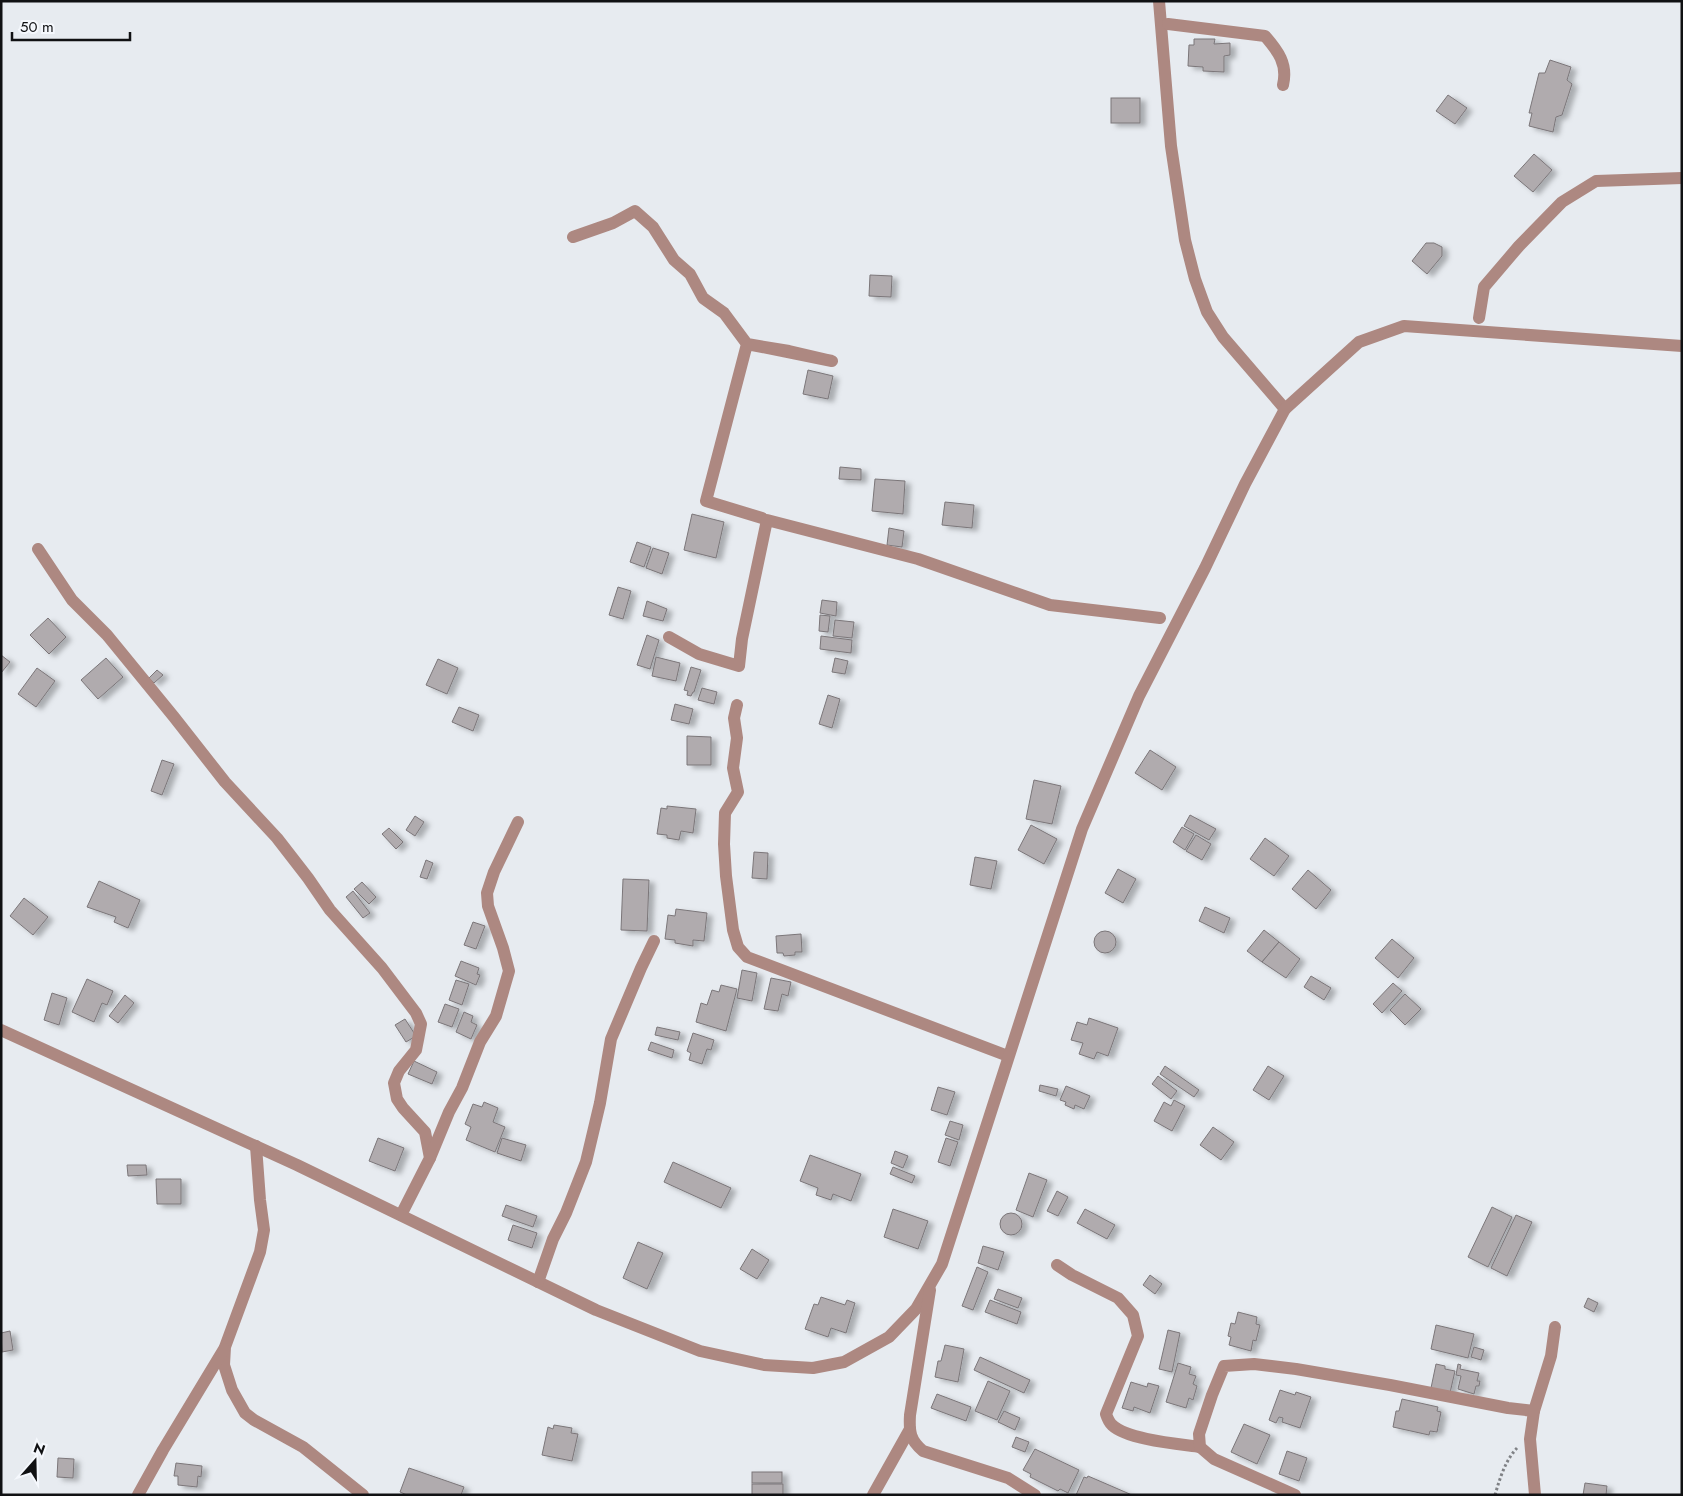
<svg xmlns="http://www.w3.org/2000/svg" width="1683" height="1496" font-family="Jost,sans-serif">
<defs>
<filter id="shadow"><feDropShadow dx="5.5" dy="3" stdDeviation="2.5" flood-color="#0004"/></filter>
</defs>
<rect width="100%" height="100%" fill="#e7ebf0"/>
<!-- building -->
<g fill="#b0abae" stroke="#7b7679" filter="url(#shadow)">
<path d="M1194,39H1215L1214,44L1230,43V55L1224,56V72L1203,71V67L1188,66L1189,45H1194Z"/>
<path d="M1550,60L1571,67L1567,80L1572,84L1562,115L1556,117L1553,132L1529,126L1532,113H1529L1539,73H1545Z"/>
<path d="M1448,95L1467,108L1455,124L1436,111Z"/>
<rect x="1111" y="98" width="29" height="25"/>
<path d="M1534,154L1552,170L1533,192L1514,176Z"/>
<path d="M1426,243H1434L1442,247V256L1427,274L1412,261Z"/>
<path d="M870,275L892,276L891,297L869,296Z"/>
<path d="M808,370L833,376L828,399L803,394Z"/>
<path d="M840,467L861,469V480L839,479Z"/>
<path d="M875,479L905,481L903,514L872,511Z"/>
<path d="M945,502L974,505L972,528L942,525Z"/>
<path d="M692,514L724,522L716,558L684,550Z"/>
<path d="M889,528L904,531L902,547L887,545Z"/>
<path d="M637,542L651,547L644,567L630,562Z"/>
<path d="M653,548L669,553L662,574L646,568Z"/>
<path d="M618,587L631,591L623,619L609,615Z"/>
<path d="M822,600L837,602L836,616L820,613Z"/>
<path d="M647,601L667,609L663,621L643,616Z"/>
<path d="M820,615L830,616L828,632L819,631Z"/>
<path d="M48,618L66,637L49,654L30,635Z"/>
<path d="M835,620L854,622L852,638L833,636Z"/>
<path d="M647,635L659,640L650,669L637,665Z"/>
<path d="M821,636L852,640L851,653L820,649Z"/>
<path d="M1,655L10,662L1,673Z"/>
<path d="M656,657L680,663L676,681L652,676Z"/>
<path d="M106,658L123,677L98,699L81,680Z"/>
<path d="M835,658L848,661L845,674L832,672Z"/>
<path d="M438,659L458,668L447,694L426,685Z"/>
<path d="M691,667L701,670L694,692H693L691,696L687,695L688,691L684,690Z"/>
<path d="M37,668L55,681L36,707L18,694Z"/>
<path d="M157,670L163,675L154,683L149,678Z"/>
<path d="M702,688L717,692L714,704L698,700Z"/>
<path d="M828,695L840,699L832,728L819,724Z"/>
<path d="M675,704L693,709L689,724L671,720Z"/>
<path d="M459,707L479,715L473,731L452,722Z"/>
<path d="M687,736L711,737V765H687Z"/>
<path d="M1150,750L1176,767L1162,790L1135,773Z"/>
<path d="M162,760L174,764L162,795L151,791Z"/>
<path d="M1034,780L1061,786L1052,824L1026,819Z"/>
<path d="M667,806L696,809L693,833L681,831L679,840L667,838V835L657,834L661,808L667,809Z"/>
<path d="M1190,815L1216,829L1209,840L1184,826Z"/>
<path d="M415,816L424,822L415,836L406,830Z"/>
<path d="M1031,825L1057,839L1044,864L1018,850Z"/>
<path d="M1182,827L1194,834L1185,850L1173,842Z"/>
<path d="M389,828L403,842L396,849L382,834Z"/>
<path d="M1196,835L1211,844L1202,860L1186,851Z"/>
<path d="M1265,838L1289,856L1274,876L1250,859Z"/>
<path d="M754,852L768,853L767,879L752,878Z"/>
<path d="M975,857L997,861L991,889L970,885Z"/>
<path d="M426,860L433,863L427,879L420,877Z"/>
<path d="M1118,869L1136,879L1123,903L1105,893Z"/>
<path d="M1308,870L1331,890L1316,909L1292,889Z"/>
<path d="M623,879L649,880L647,931L621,930Z"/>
<path d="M99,881L140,900L128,928L114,922L116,917L87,907Z"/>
<path d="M362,882L376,897L369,904L354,889Z"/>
<path d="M353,891L370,913L363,918L346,897Z"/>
<path d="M24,898L48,917L33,935L10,916Z"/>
<path d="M1205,907L1230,918L1224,933L1199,921Z"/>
<path d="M676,909L707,913L704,941L693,940V946L675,943V940L665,939L668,915L675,916Z"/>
<path d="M473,922L485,926L476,949L464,945Z"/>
<path d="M1264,930L1279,942L1262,962L1247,951Z"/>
<circle cx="1105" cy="942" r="11"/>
<path d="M801,934L802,952H795V955L784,956L783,953H777L776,936Z"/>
<path d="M1392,939L1414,958L1398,978L1375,958Z"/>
<path d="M1279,942L1300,959L1286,978L1262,962Z"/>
<path d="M461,961L479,968L477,974L480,975L476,985L455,976Z"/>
<path d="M742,970L757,973L752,1001L737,998Z"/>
<path d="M1311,976L1331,988L1324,1000L1304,987Z"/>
<path d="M771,978L791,982L788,996L782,994L778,1011L764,1009Z"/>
<path d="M87,979L113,991L107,1005L102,1003L94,1022L72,1012Z"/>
<path d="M456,980L469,984L462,1005L449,1000Z"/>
<path d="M1393,983L1402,991L1382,1013L1373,1004Z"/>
<path d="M721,985L737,989L726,1031L696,1022L701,1003L707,1005L712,990L719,992Z"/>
<path d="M52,993L67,998L59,1025L44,1020Z"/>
<path d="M1405,994L1421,1009L1405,1025L1390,1010Z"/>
<path d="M125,995L134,1003L118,1023L109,1016Z"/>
<path d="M445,1004L459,1009L452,1027L438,1022Z"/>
<path d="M464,1012L473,1016L471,1022L477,1025L471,1039L456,1032Z"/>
<path d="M1089,1018L1118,1028L1108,1056L1097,1052L1094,1059L1079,1054L1083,1043L1071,1040L1077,1022L1087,1025Z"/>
<path d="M405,1019L416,1036L406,1042L395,1025Z"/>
<path d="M657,1027L680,1032L678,1040L655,1035Z"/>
<path d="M693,1033L714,1040L711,1050L707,1049L702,1064L689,1060L691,1053L687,1051Z"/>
<path d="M651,1042L674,1050L672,1058L648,1050Z"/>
<path d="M414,1061L437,1072L432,1084L408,1074Z"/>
<path d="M1165,1066L1199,1090L1194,1097L1160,1074Z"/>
<path d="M1268,1066L1284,1076L1269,1100L1253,1090Z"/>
<path d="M1158,1076L1177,1091L1171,1099L1152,1084Z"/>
<path d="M1040,1085L1058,1089L1056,1096L1039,1091Z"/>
<path d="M1066,1086L1090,1096L1084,1109L1075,1105L1074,1109L1065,1105L1066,1102L1060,1100Z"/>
<path d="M938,1087L955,1092L947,1115L931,1110Z"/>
<path d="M1174,1100L1185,1106L1172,1131L1154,1121L1164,1102L1171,1106Z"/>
<path d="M484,1102L498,1108L493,1122L505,1127L495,1152L466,1140L471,1127L465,1124L473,1104L482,1107Z"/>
<path d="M950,1121L963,1125L959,1140L945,1135Z"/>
<path d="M1213,1127L1234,1142L1221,1160L1200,1145Z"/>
<path d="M378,1138L404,1148L395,1171L369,1161Z"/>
<path d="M502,1138L526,1145L521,1161L497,1153Z"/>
<path d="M946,1138L958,1142L950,1166L938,1162Z"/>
<path d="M895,1151L908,1156L903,1168L891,1163Z"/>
<path d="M810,1155L861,1174L851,1201L833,1194L831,1200L816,1195L818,1188L800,1181Z"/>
<path d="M673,1162L731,1188L721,1208L664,1182Z"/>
<path d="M127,1165H146L147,1175L128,1176Z"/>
<path d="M893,1167L915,1176L912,1183L890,1174Z"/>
<path d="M1029,1173L1047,1180L1033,1217L1016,1210Z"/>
<path d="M156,1179H181V1204H157Z"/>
<path d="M1057,1191L1068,1197L1058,1216L1047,1211Z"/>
<path d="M506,1205L537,1216L533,1227L502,1216Z"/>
<path d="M1492,1207L1512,1217L1488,1267L1468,1257Z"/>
<path d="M893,1209L928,1221L918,1249L884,1237Z"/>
<path d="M1085,1209L1115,1225L1107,1239L1077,1223Z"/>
<circle cx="1011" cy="1224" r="11"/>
<path d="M1516,1215L1532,1222L1507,1276L1491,1268Z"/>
<path d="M513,1225L537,1233L532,1248L508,1240Z"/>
<path d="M638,1242L663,1253L647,1289L623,1278Z"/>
<path d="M983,1246L1004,1252L998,1270L978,1263Z"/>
<path d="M752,1249L769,1260L757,1279L740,1269Z"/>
<path d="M977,1267L988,1272L973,1310L962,1306Z"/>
<path d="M1150,1275L1162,1284L1155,1294L1143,1285Z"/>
<path d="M998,1289L1022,1298L1018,1308L994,1299Z"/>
<path d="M821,1297L845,1305L847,1300L855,1303L846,1333L831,1328L828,1337L805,1329L814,1304L818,1305Z"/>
<path d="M1588,1298L1598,1303L1594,1312L1584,1307Z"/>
<path d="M990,1300L1021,1312L1017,1324L985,1312Z"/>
<path d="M1238,1312L1257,1317L1256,1324L1260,1325L1256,1341L1253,1340L1251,1351L1229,1345L1231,1337L1228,1336L1231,1323L1235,1324Z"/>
<path d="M1436,1325L1474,1334L1468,1358L1431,1349Z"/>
<path d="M1168,1330L1180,1333L1172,1372L1159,1369Z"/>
<path d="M10,1331L13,1350L2,1352L1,1333Z"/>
<path d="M945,1345L964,1349L958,1382L935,1377L938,1361H941Z"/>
<path d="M1474,1347L1484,1350L1481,1360L1471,1357Z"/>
<path d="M980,1357L1030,1380L1024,1393L974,1370Z"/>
<path d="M1178,1363L1191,1367L1189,1374L1196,1376L1193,1384L1197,1386L1193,1400L1189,1398L1186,1408L1166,1402Z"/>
<path d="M1436,1364L1445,1366V1369L1455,1371L1450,1393L1431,1388Z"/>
<path d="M1458,1364L1461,1365L1460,1369L1479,1373L1477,1381H1480L1479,1386H1476L1474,1394L1458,1389L1461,1376L1456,1375Z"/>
<path d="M988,1381L1010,1391L997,1420L975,1411Z"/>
<path d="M1131,1382L1147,1387L1148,1383L1159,1386L1150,1413L1134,1407L1133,1411L1122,1408Z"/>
<path d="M1280,1390L1295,1395L1296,1392L1311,1397L1300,1428L1282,1422L1283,1418L1279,1417L1276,1423L1269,1420Z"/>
<path d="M937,1394L971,1407L966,1421L931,1408Z"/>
<path d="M1402,1399L1438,1407L1437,1411L1441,1412L1437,1432L1430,1431L1429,1435L1393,1427L1396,1411H1399Z"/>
<path d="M1004,1411L1020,1418L1015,1430L998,1422Z"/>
<path d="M1244,1424L1270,1435L1257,1464L1231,1452Z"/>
<path d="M554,1425L572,1428L571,1433L578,1434L572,1461L542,1455L548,1427L553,1429Z"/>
<path d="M1016,1437L1029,1442L1025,1452L1012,1447Z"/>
<path d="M1035,1449L1079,1470L1068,1493L1060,1489L1058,1491L1030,1477L1031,1474L1023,1470Z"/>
<path d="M1287,1451L1307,1458L1299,1481L1279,1474Z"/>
<path d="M58,1458L74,1459L73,1478L57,1477Z"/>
<path d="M176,1463L202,1466L201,1477L198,1476L197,1487L178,1485V1476H174Z"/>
<path d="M409,1468L464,1487L461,1495H407L400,1492Z"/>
<rect x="752" y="1472" width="30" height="11"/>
<path d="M1088,1476L1132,1495H1076L1084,1477L1087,1478Z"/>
<path d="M1585,1483L1607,1486L1606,1495H1583Z"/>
<rect x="752" y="1484" width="31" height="11"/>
</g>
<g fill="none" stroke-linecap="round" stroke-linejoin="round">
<!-- path -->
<path stroke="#7f8185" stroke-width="3" stroke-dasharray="2.5 2.5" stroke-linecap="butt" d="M1495,1495C1500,1478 1505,1461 1517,1448"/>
<!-- minor -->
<g stroke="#ad8881" stroke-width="12">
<path d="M1159,1L1171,146L1185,240L1195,279L1207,312L1223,337L1285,409"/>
<path d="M1168,24L1265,36C1278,51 1288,64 1283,85"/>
<path d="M573,237L613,223L635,211L653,227L674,260L690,274L703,298L724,313L747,344L832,361L789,351L747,344L706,501L762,518"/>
<path d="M1479,318L1484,287L1519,246L1562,202L1596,181L1682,178"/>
<path d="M38,549L72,600L107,635L174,717L225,782L277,838L308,878L330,910L382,968L416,1013L421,1024L416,1050L399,1071L394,1083L397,1099L403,1108L425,1132L430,1158L401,1215"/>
<path d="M669,637L699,654L739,666L742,639L767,520L918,559L1050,605L1160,618"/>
<path d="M737,705L734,718L737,738L733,768L738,792L725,813L724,844L726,876L733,930L738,947L747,957L1008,1056"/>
<path d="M1,1030L297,1165L596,1310L700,1351L764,1365L813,1368L844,1362L889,1337L916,1309L942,1264L1082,829L1139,696L1205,568L1245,484L1285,409L1359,342L1404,326L1682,346"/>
<path d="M256,1146L260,1200L264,1230L260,1252L225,1347L224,1365L232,1390L245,1413L254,1420L303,1447L363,1495"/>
<path d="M430,1158L449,1112L462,1088L480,1042L496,1016L509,971L503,948L488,906L487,893L494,872L518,822"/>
<path d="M1057,1265L1072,1275L1118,1298L1133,1315L1138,1336L1106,1414C1107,1417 1109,1422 1112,1425C1128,1440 1179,1444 1200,1447"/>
<path d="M538,1282L553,1239L566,1213L586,1162L600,1103L611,1039L641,968L654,941"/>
<path d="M930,1290L910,1415C909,1432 910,1440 923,1451L1008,1478L1035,1495"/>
<path d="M1534,1411L1530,1439L1535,1495"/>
<path d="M138,1495L163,1450L224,1349"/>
<path d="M873,1495L910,1429"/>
<path d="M1295,1495L1214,1459L1200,1447L1199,1434L1212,1395L1224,1366L1254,1364L1296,1369L1390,1385L1508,1408L1534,1411L1551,1356L1555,1327"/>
</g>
</g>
<!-- border -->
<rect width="1683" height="1496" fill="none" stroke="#101113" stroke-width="5"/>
<!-- north arrow -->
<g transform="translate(35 1461) rotate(20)" stroke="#f5f8fd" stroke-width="4" paint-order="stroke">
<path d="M0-4L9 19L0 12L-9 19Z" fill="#101113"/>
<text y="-8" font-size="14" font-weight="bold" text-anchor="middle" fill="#101113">N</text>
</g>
<!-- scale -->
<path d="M12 32v8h118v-8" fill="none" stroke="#101113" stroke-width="2.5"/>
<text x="20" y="32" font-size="15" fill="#101113" stroke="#f5f8fd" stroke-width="4" paint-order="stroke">50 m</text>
</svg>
